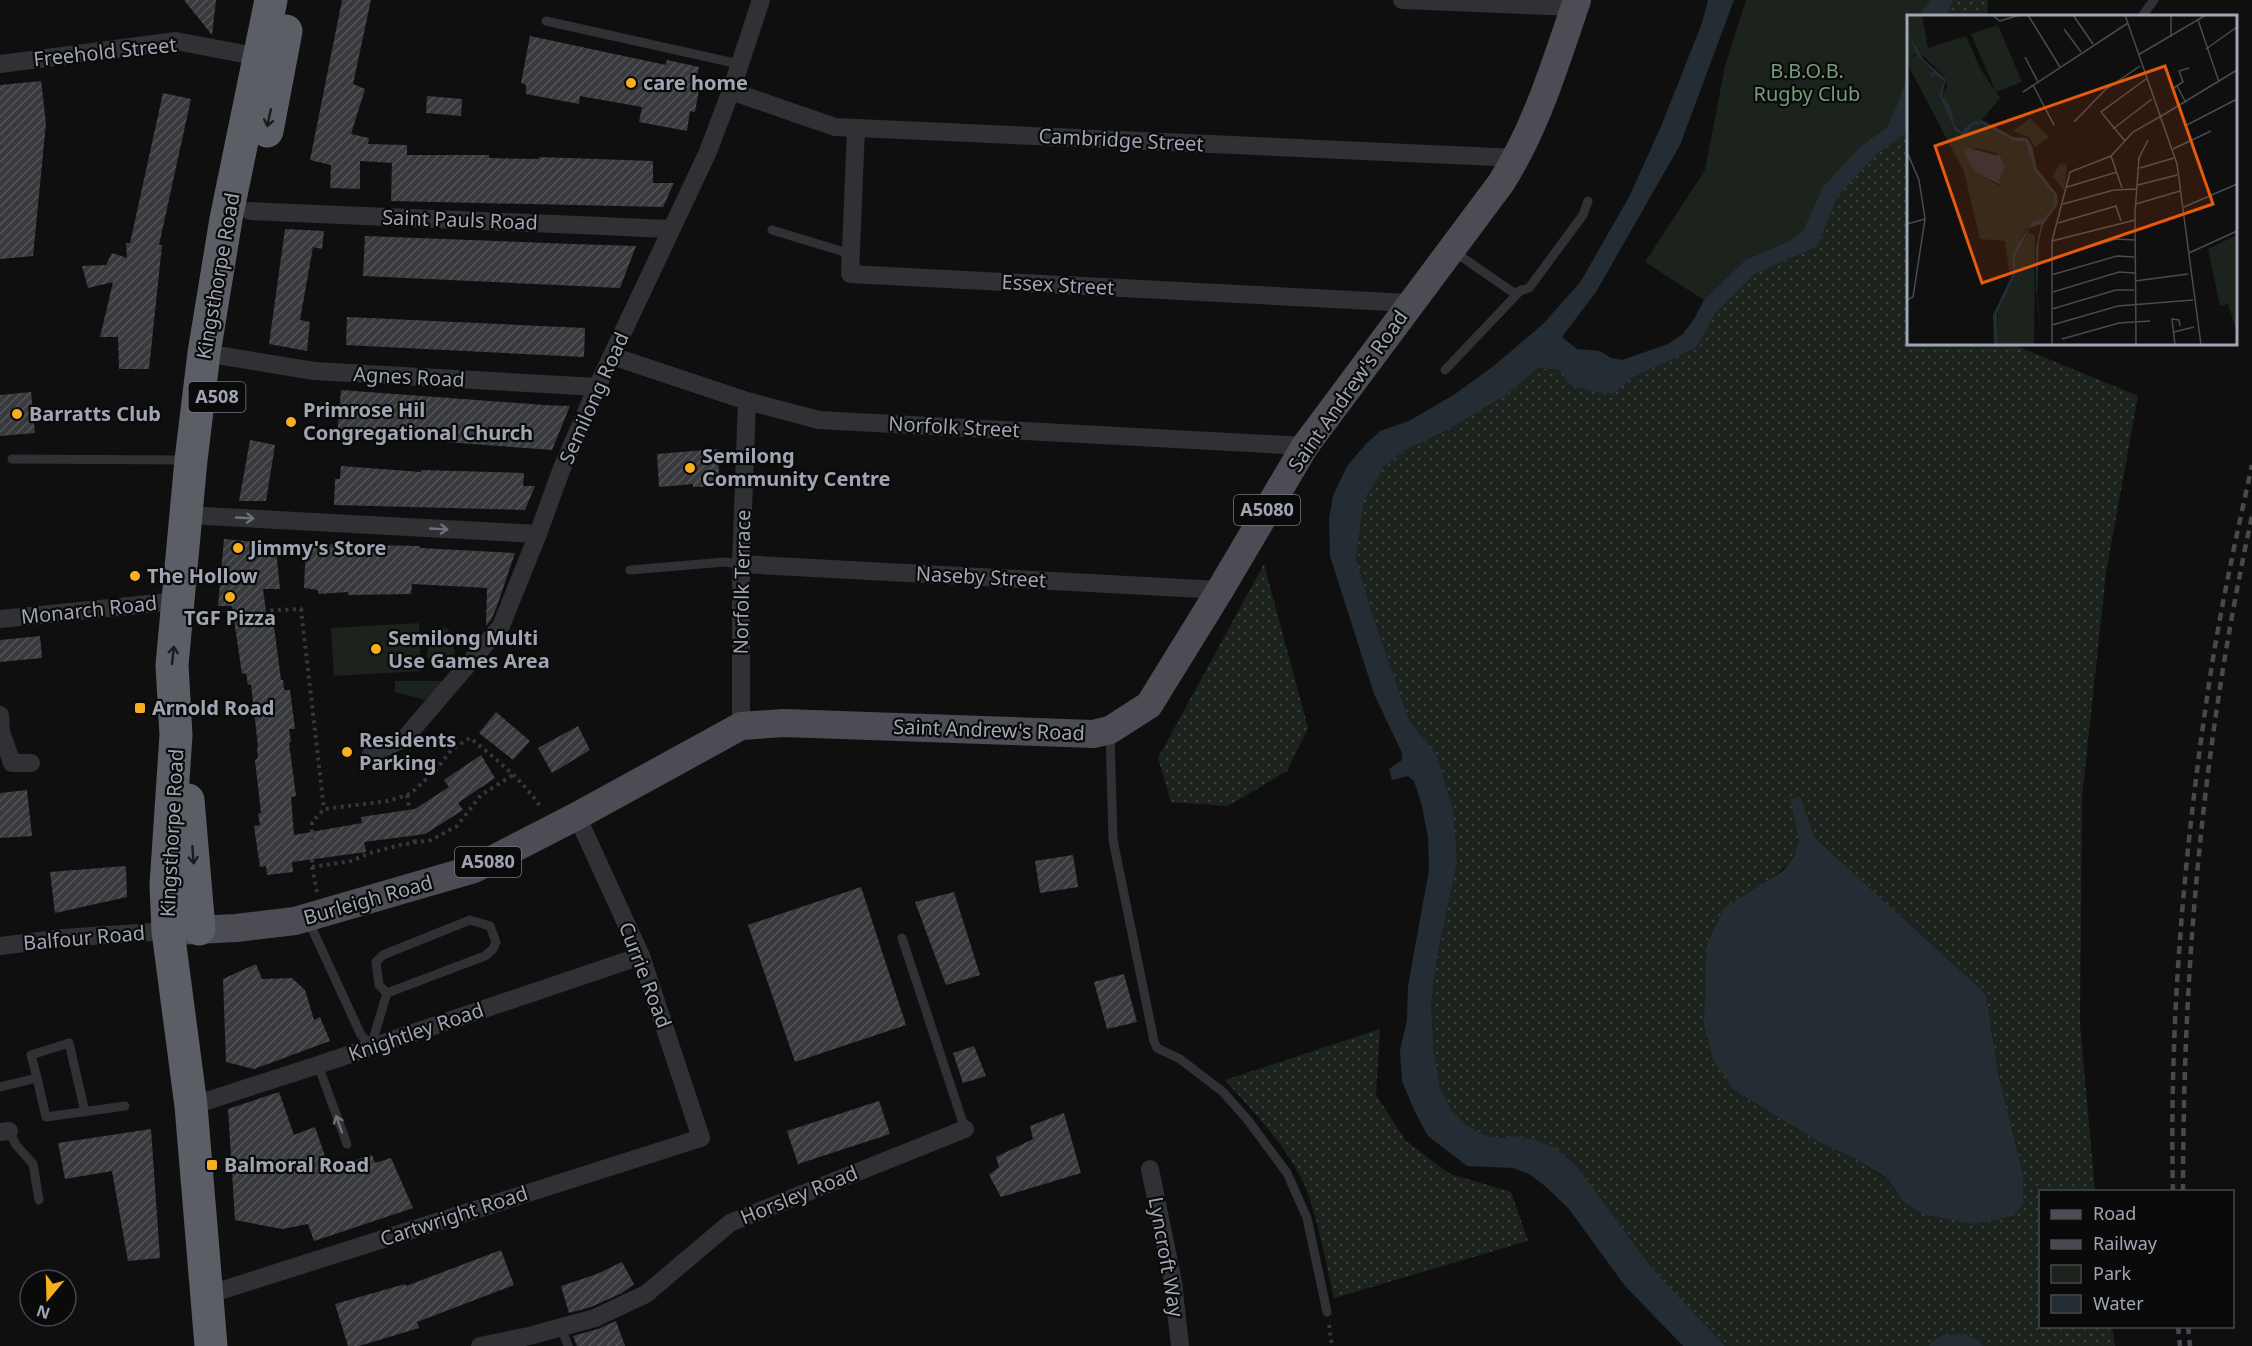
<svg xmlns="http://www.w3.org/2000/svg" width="2252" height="1346" font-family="'Noto Sans',sans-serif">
<defs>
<pattern id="grass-dots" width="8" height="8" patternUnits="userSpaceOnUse" patternTransform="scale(1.5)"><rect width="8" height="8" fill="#1b231c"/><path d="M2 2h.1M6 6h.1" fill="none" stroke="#39403b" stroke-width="1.8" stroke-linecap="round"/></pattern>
<pattern id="building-hatch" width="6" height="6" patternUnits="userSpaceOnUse" patternTransform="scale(1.5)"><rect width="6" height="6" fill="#383a3e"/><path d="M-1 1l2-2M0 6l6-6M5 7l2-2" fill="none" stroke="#525458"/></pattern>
</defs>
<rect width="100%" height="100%" fill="#0f0f10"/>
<!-- grass -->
<g fill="url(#grass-dots)" fill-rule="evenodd">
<path d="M1953,0H1988L1987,16H1947Z"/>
<path d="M1908,132V344H2012L2138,396L2106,573L2082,798L2080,1024L2095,1191L2040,1192V1326L2112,1327L2115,1346H1983L1981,1342H1931L1929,1346H1725L1651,1267L1580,1170L1517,1136L1500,1138L1486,1136L1467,1125L1452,1111L1440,1088L1434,1052L1431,1006L1437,957L1457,863L1436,754L1409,720L1372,613L1356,558L1364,500L1386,465L1404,451L1455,426L1507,394L1538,368L1630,379L1696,348L1715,314L1755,274L1817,247L1838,196L1877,154ZM1799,796L1814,837L1986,994L1998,1073L2023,1174L2014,1216L1996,1219L1902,1200L1887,1179L1852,1157L1819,1142L1734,1090L1724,908C1748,893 1797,871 1799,840C1800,828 1793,811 1790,799Z"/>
<path d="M1264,564L1308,728L1287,771L1228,806L1171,802L1158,758Z"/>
<path d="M1380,1029L1376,1095L1406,1141L1450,1174L1511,1192L1528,1241L1334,1298C1325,1261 1319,1221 1305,1186C1287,1146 1254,1113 1225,1080Z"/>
</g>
<!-- park -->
<g fill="#1b231c">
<path d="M1746,0H1930L1918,16H1908L1906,77L1897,105L1887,127L1861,146L1812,214L1803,231L1789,241L1745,260L1704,300L1645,262L1705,170L1725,66Z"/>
<path d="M419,623L421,671L334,676L331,628Z"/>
<path d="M445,627C452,633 453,635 449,643L453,646L455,652L446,665L439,666L427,657L428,643L438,629Z"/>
<path d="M395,681H447L430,701L395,692Z"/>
</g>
<!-- water -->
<g fill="#252d34">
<path d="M1708,0H1734L1680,145L1596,292L1562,337L1577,349L1600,351L1611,358L1622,360L1668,344L1683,334L1694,319L1704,300L1745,260L1789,241L1803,231L1823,187L1861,146L1887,127L1897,105L1906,77L1908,39V132L1877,154L1838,196L1817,247L1755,274L1715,314L1696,348L1630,379L1615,393H1601L1572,386L1559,370L1538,368L1507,394L1455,426L1404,451L1386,465L1364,500L1356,558L1372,613L1409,720L1436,754L1453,810L1457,863L1437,957L1431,1006L1434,1052L1440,1088L1452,1111L1467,1125L1486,1136L1500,1138L1517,1136L1536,1140L1557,1149L1580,1170L1651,1267L1725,1346H1683L1625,1286L1569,1209L1545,1186L1529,1174L1513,1168L1467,1166L1428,1136L1414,1110L1402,1081L1400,1050L1407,1020L1408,986L1429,870L1428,838L1422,806L1414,781L1408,776L1392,780L1389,769L1402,760V753L1374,694L1330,556L1329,519L1333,496L1347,466L1366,444L1380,431L1409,421L1455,394L1495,365L1544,323L1581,281L1629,197L1660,129L1702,23Z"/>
<path d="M1930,0H1953L1947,16H1918Z"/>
<path d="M1800,796L1814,837L1986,994L1998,1073L2023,1174V1203L2014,1216L1974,1224L1922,1214L1902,1200L1887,1178L1852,1157L1819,1142L1734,1090L1713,1059L1704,1024L1707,944L1724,908L1783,871L1795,855L1799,839L1790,799Z"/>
<path d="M1965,1334L1981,1342L1983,1346H1929L1931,1342L1943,1335Z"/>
</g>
<!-- building -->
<g fill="url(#building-hatch)">
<path d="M184,0H216L212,35Z"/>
<path d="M342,0H371L353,84L365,89L351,134L369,138L368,144L407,145V155H489V158L539,159V157L653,161V183H674L663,207L391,201L392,163L360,161V189L330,188L331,165L310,160Z"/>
<path d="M530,36L666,65L667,60L699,67L696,82L700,84L695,112L690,111L687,131L639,122L642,107L580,96L579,104L526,94V85L521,83Z"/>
<path d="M41,81L46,123L33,256L0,259V85Z"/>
<path d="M163,93L191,99L159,245H162L149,369H119L118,337H100L113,282L88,288L82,266L106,265L112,253L127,258L126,243H130Z"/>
<path d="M427,96L462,99L461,116L426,113Z"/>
<path d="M285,229L324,231L322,249L313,247L300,320L310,322L307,351L269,344Z"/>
<path d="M365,236L573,244L636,246L620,288L363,276Z"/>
<path d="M347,317L585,328L584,357L346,345Z"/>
<path d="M341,390L544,405L570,406L552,450L337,434Z"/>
<path d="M31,392L35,433L0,436V395Z"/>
<path d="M250,440L275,445L266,501H239Z"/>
<path d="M717,449L720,486L693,487V484L659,487L657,454Z"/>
<path d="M341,466L421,472V470L524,473L523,486H535L525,510L334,505L335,479H340Z"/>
<path d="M224,539L255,542L254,548L276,549L280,589H263L268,627L274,626L281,680H283L284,690H290L295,729H289L291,742L289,743L296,796L291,797L294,835L362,823L361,817L415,809L449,787L444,780L481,755L495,778L458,803L463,810L425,834L364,842L366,852L292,862L293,872L267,875L266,866L260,867L254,826L260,825L258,814L261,813L255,760L258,758L257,747H258L251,684L248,685L246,673L242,674L232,606H218Z"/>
<path d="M310,544L420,546V548L515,553L497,606L491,620L486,626L487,588L412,584L411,594L348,595V592L318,594V590L304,588L306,546Z"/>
<path d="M40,636L42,658L0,662V640Z"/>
<path d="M496,712L530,741L513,760L479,733Z"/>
<path d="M578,726L590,750L552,773L538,748Z"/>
<path d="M27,790L32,836L0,838V793Z"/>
<path d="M1073,855L1078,887L1040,893L1035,861Z"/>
<path d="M126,866L127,897L55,913L50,872Z"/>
<path d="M861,887L906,1025L795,1062L748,925Z"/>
<path d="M954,892L980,975L946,985L915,902Z"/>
<path d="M256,964L262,979L292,978L305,990L314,1020L320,1017L330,1041L254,1069L226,1062L223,979Z"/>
<path d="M1124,974L1137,1022L1107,1029L1094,982Z"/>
<path d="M974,1046L986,1076L963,1083L953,1053Z"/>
<path d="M279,1092L294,1135L315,1127L329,1168L372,1155L375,1163L391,1158L413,1208L314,1241L308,1224L282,1229L235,1220L228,1109Z"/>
<path d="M879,1101L890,1134L798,1164L787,1131Z"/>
<path d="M1064,1113L1081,1173L1001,1197L989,1175L999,1167L996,1157L1033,1139L1030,1126Z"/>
<path d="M151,1129L160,1258L128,1261L112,1171L65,1179L58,1143Z"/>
<path d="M501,1250L514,1285L417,1322L419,1328L359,1346H348L335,1304L405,1284L406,1286Z"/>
<path d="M622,1262L634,1284L622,1293L591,1307L569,1313L561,1286L597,1274Z"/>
<path d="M616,1321L625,1346H577L573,1336L598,1329Z"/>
</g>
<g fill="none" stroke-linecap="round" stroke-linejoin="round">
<!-- path -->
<g stroke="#36383c" stroke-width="4" stroke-dasharray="3 4.5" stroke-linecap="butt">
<path d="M203,613L301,609L324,809"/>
<path d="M407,795L415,843"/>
<path d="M312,867L351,861L370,853L400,845L431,840L457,826L481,795L513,775"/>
<path d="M317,892L312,867V822L324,809L388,801L410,794L435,771L452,749L470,738C496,759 524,781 542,809"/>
<path d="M1329,1325L1332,1346"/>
</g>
<!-- lane -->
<g stroke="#303135" stroke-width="9">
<path d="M2142,16L2154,0"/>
<path d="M546,21L739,64"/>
<path d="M772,230L851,254"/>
<path d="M1453,251L1514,293L1529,288L1583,215L1588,201"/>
<path d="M1445,370L1521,290"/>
<path d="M12,459L186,460"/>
<path d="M630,570L724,562L741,564"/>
<path d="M1110,733L1113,840L1154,1041L1157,1048L1180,1059L1223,1092L1247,1119L1287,1173L1307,1218L1327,1312"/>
<path d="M308,920L361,1035L371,1046"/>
<path d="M902,938L965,1129"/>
<path d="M371,1046L387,993L379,985L376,962L383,955L470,920L490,926L496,942L493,949L485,956L387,993"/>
<path d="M318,1065L347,1144"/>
<path d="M37,1078L31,1055L69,1043L85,1112"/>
<path d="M0,1087L37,1078L46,1117L125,1106"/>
<path d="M9,1131L16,1145L33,1164L39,1200"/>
<path d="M561,1327L568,1346"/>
</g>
<!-- street -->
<g stroke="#303135" stroke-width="18">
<path d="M1402,0L1574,7"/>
<path d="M0,64L176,41L265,58"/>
<path d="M731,91L835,127L1517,158"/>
<path d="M856,128L850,274L1410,303"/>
<path d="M250,211L670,229"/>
<path d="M223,356L314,371L597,387"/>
<path d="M612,356L747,401L819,420L1305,446"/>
<path d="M186,515L538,534"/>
<path d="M741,564L1220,590"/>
<path d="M0,619L178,601"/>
<path d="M0,715L1,732L12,763H31"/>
<path d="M741,726V564L747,401"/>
<path d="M371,754L405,738L501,626L538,534L562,468L597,387L707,154L731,91L761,0"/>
<path d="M0,946L63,938L168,931"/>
<path d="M191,1106L318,1065L641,956"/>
<path d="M0,1132L9,1131"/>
<path d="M1150,1169L1173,1282L1180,1346"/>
<path d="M207,1295L701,1138L641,956L577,816"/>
<path d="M480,1346L529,1336L595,1318L646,1294L730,1223L965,1129"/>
</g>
<!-- primary -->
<path stroke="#4c4d54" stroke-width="28" d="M176,931L236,928L295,921L474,869L577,816L741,726L784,723L1093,734L1110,730L1149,705L1220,590L1305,446L1501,183C1536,128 1556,62 1577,0"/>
<!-- highway -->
<g stroke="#5c5e66" stroke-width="33">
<path d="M267,131L286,31"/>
<path d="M188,800L199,929"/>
<path d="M211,1346L191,1106L168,931L166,885L176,735L172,665L191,460L204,353L226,219L271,0"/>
</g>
<!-- rail -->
<g stroke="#47494e" stroke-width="4.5" stroke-dasharray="8 6" stroke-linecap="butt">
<path d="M2173,1192C2169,1022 2184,852 2209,684C2220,610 2236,538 2252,465"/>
<path d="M2183,1192C2183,962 2203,741 2252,516"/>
<path d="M2178,1326L2180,1346"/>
<path d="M2188,1326L2190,1346"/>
</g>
</g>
<!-- one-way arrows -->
<defs><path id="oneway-shaft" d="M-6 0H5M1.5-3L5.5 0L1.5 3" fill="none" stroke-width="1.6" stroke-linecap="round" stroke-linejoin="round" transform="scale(1.5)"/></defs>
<g stroke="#1a1b1d">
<use href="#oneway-shaft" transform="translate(269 118) rotate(102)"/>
<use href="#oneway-shaft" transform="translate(173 655) rotate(-84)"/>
<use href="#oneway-shaft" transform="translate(193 855) rotate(86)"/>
</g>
<g stroke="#6d717a">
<use href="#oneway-shaft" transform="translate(245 518) rotate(3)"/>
<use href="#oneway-shaft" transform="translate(439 529) rotate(3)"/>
<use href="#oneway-shaft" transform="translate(339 1124) rotate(-110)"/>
</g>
<!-- markers -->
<g fill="#f8af1f" stroke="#0a0a0b" stroke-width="2">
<circle cx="631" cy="83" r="6"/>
<circle cx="17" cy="414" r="6"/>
<circle cx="291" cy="422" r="6"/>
<circle cx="690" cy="468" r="6"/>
<circle cx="238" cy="548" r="6"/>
<circle cx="135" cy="576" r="6"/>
<circle cx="230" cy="597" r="6"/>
<circle cx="376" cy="649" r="6"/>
<rect x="134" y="702" width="12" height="12" rx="3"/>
<circle cx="347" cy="752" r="6"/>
<rect x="206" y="1159" width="12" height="12" rx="3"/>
</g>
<g text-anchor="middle" stroke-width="4.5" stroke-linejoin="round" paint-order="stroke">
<!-- shield labels -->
<g fill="#0a0a0b" stroke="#727680" stroke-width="1.5">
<rect x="188.5" y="382" width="57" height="30" rx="4.5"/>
<rect x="1234" y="495" width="66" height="30" rx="4.5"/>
<rect x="455" y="847" width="66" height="30" rx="4.5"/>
</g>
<g font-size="18" font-weight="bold" fill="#9fa5b2">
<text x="217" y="403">A508</text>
<text x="1267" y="516">A5080</text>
<text x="488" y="868">A5080</text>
</g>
<!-- street labels -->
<g font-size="20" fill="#9fa5b2" stroke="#0a0a0b">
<text transform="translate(105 52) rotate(-6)" y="7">Freehold Street</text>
<text transform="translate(1121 140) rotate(3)" y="7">Cambridge Street</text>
<text transform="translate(460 220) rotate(2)" y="7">Saint Pauls Road</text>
<text transform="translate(218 276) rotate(-80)" y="7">Kingsthorpe Road</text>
<text transform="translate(1058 285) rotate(3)" y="7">Essex Street</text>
<text transform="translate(409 377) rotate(3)" y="7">Agnes Road</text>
<text transform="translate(1348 391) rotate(-55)" y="7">Saint Andrew's Road</text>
<text transform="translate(594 398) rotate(-66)" y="7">Semilong Road</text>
<text transform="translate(954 427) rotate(3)" y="7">Norfolk Street</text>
<text transform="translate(981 577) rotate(3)" y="7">Naseby Street</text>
<text transform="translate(742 582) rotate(-89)" y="7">Norfolk Terrace</text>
<text transform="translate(89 610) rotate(-6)" y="7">Monarch Road</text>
<text transform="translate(989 730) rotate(2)" y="7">Saint Andrew's Road</text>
<text transform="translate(172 833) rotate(-87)" y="7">Kingsthorpe Road</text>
<text transform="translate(368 900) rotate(-16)" y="7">Burleigh Road</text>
<text transform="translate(84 938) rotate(-5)" y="7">Balfour Road</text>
<text transform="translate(645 975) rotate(69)" y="7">Currie Road</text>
<text transform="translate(416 1032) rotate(-19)" y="7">Knightley Road</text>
<text transform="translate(799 1195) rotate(-22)" y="7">Horsley Road</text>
<text transform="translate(454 1216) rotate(-18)" y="7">Cartwright Road</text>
<text transform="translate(1166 1257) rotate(80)" y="7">Lyncroft Way</text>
</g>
<!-- park labels -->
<g font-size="20" fill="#759e78" stroke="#0a0a0b">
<text x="1807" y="78">B.B.O.B.<tspan x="1807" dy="23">Rugby Club</tspan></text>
</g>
<!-- poi labels -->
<g font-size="20" font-weight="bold" fill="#9fa5b2" stroke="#0a0a0b" text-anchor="start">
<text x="643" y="90">care home</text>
<text x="303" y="417">Primrose Hil<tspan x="303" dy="23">Congregational Church</tspan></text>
<text x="29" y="421">Barratts Club</text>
<text x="702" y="463">Semilong<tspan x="702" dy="23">Community Centre</tspan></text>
<text x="250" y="555">Jimmy's Store</text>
<text x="147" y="583">The Hollow</text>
<text x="230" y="625" text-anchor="middle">TGF Pizza</text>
<text x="388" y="645">Semilong Multi<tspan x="388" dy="23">Use Games Area</tspan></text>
<text x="152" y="715">Arnold Road</text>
<text x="359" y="747">Residents<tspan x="359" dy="23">Parking</tspan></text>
<text x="224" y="1172">Balmoral Road</text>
</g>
</g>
<!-- overview -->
<g transform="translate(1907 15)">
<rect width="330" height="330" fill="#0f0f10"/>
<path d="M91,10L115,67L89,77L64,19ZM10,40L26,57L23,63L29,60L37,66L32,81L48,116L56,121L65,111L75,109L103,125L118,126L132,162L147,180L146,192L135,206L120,213L111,228L103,263L98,226L73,224L57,157L0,48V43ZM69,133L90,138L93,171L68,157L57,136ZM123,103L142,122L128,132L122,122L106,116ZM158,148L160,152L157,176L146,161L152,150Z" fill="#1b231c" fill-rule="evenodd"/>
<path d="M0,0H15L21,33L59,21L74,55L93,83L75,105L66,106L57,116L48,110L43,90L35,81L40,70L37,61L13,38L0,43ZM121,218L128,220L127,330H91V292L108,260V242ZM330,220V319L321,289L313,291L301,234Z" fill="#1b231c"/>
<path d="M0,17L17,45L39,64L35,81L43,90L48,110L55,116L66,106L75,105L106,122L120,123L125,131L130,154L150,179L151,189L136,210L132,226L130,278L135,330L129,274V233L134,209L123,213L108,242V260L90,298L91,330H87L86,300L106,258L105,243L111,228L127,206L135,205L146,192L147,180L128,157L118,126H106L75,109L65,111L58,122L48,116L32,81L37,66L29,60L23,63L26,56L11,42ZM61,133L93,141L98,152L92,165L94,170L68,157L56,137Z" fill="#252d34"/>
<path fill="none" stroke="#494b51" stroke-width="1.5" d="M85,0L93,6L113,0M121,0L153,52M166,0L186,29M218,0L270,149L294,330M264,0V22M291,5L312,67M157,14L174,37M299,34L330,12M231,40L299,0M118,42L131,67M126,70L147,110M270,71L279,88M265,74L276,67L272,56L282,53M116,77L221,8M256,100L330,55M167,107L198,75L233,51M278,111L330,84M206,114L245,84M218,126L194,97L239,64M266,134L304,116M0,137L12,165L18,204L6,282L0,285M204,141L215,173M233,153L267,143M231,170L270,160M160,172L210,157M156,189L207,175L230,174M229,189L273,176M277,192L330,169M151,208L209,191L214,206M0,209L18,204M145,226L228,205M282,238L330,216M145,243L209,224L228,225M144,260L210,241L227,242M228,266L281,259M146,277L212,257L228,258M145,294L209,275H227M145,310L211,291L286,285M267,317L287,312M155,324L212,308L243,306M145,330V226L163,157L204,141L226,117L256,100M229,330L228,198L232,143L241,125M268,330L265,304L272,305L273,311"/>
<path fill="#e8590c" fill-opacity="0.15" stroke="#e8590c" stroke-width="3" d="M258,51L306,189L75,268L28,131Z"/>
<rect width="330" height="330" fill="none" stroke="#9fa5b2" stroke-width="3"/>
</g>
<!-- legend -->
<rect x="2039" y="1190" width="195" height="138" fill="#0a0a0b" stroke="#46484e" stroke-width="1.5"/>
<rect x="2051" y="1210" width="30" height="9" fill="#4c4d54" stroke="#46484e" stroke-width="1.5"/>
<text x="2093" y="1220" font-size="18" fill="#9fa5b2">Road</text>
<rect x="2051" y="1240" width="30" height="9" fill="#47494e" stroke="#46484e" stroke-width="1.5"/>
<text x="2093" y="1250" font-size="18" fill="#9fa5b2">Railway</text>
<rect x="2051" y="1265" width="30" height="18" fill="#1b231c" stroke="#46484e" stroke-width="1.5"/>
<text x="2093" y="1280" font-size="18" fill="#9fa5b2">Park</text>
<rect x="2051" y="1295" width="30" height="18" fill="#252d34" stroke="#46484e" stroke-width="1.5"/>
<text x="2093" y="1310" font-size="18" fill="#9fa5b2">Water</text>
<!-- north arrow -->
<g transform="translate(48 1298) rotate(199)"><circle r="28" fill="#0a0a0b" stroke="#46484e" stroke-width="1.5"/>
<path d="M0-4.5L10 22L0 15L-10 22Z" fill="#f8af1f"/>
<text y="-9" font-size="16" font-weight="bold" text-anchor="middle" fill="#9fa5b2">N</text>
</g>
</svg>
